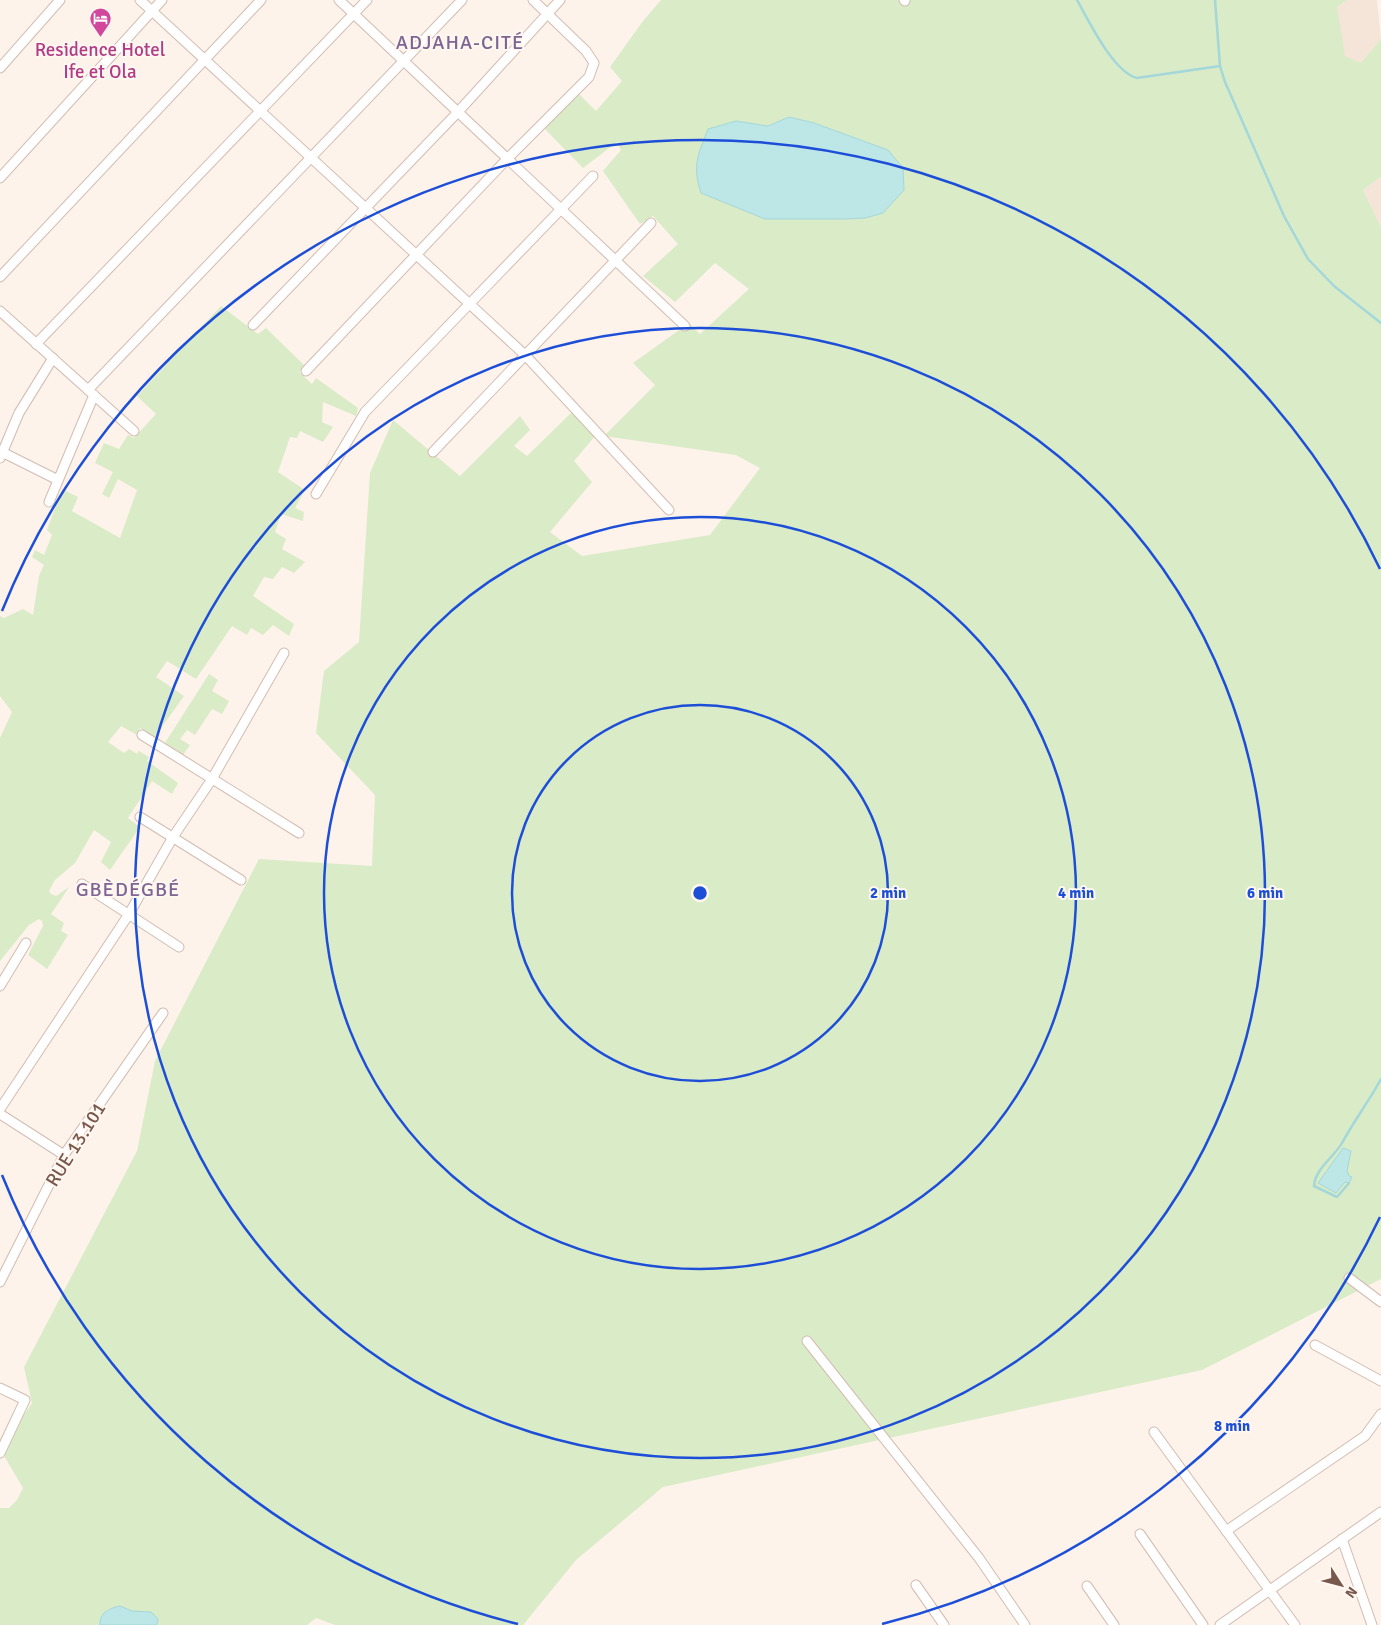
<svg xmlns="http://www.w3.org/2000/svg" width="1381" height="1625" font-family="Signika,sans-serif">
<rect width="100%" height="100%" fill="#fdf3ea"/>
<!-- residential -->
<g fill="#f5e4d8">
<path d="M1347,0H1377L1381,39L1361,64L1344,56L1337,7Z"/>
<path d="M1381,177V227L1363,190Z"/>
</g>
<!-- green -->
<g fill="#daebc7" fill-rule="evenodd">
<path d="M661,0H1347L1337,7L1345,56L1361,63L1381,39V177L1363,190L1381,227V1279L1202,1370L663,1487L576,1560L523,1625H335L316,1618L307,1625H157L158,1619L145,1611H132L120,1606L108,1609L103,1614L100,1618V1625H0V1508H9L17,1500L23,1488L0,1449L32,1403L24,1367L137,1151L155,1061L259,859L372,866L375,795L316,733L324,671L359,642L370,473L393,420L460,476L520,416L530,430L514,446L527,456L572,412L595,436L574,461L592,482L550,532L582,556L710,535L760,468L736,455L604,436L655,385L633,363L689,323L700,334L749,289L715,263L675,302L643,276L678,244L653,216L640,224L603,171L621,150L617,142L583,168L543,127L577,92L596,111L622,81L610,67L643,21ZM789,117L814,123L888,150L883,213L865,218H799L736,121L768,126Z"/>
<path d="M221,306L258,334L266,328L305,366L299,372L312,384L316,378L358,408L356,416L323,402L322,422L333,427L323,442L300,431L297,438L290,437L278,472L305,490L295,508L304,512L303,521L281,514L275,532L286,539L282,549L305,562L294,573L282,567L273,579L264,577L253,596L294,624L289,636L273,625L263,635L251,628L247,635L232,626L196,679L167,661L156,677L184,696L154,738L140,728L137,735L121,726L108,742L124,753L129,749L137,754L139,751L149,757L147,761L178,783L172,794L152,781L128,818L140,827L110,870L101,862L111,842L94,830L75,863L55,880L49,891L51,894L56,896L69,887L51,914L64,923L61,931L68,935L47,969L28,955L43,926L42,921L39,919L29,925L0,961V738L12,712L0,696V616L4,618L23,609L33,615L39,576L44,565L32,557L35,550L44,555L52,535L47,530L62,489L78,497L72,511L120,538L137,490L118,479L109,498L102,494L113,472L95,463L104,443L119,449L128,435L134,438L156,414L137,396Z"/>
<path d="M209,674L218,680L212,691L229,701L222,714L212,709L195,735L187,730L180,739L190,745L183,755L165,743Z"/>
</g>
<!-- water -->
<g fill="#bde6e7" stroke="#a3d7d9">
<path d="M789,117L814,123L888,150L903,168L904,190L883,213L865,218L844,219H765L701,193C692,165 698,155 708,129L736,121L768,126Z"/>
<path d="M1343,1148L1351,1151L1347,1171L1349,1176L1352,1177L1349,1183L1345,1182L1336,1193L1318,1183Z"/>
<path d="M120,1606L132,1611L151,1612L158,1619L157,1625H100C99,1613 109,1608 120,1606Z"/>
</g>
<g fill="none" stroke-linecap="round" stroke-linejoin="round">
<!-- stream -->
<g stroke="#a3d7d9" stroke-width="2.5">
<path d="M1077,0C1089,21 1113,72 1137,78L1220,66"/>
<path d="M1215,0L1220,66L1225,82L1284,216L1308,259L1334,286L1381,323"/>
<path d="M1349,1183L1337,1197L1314,1186C1315,1169 1334,1157 1342,1143C1354,1121 1369,1101 1381,1079"/>
</g>
<defs>
<g id="minor">
<path d="M140,0L525,355L669,510"/>
<path d="M339,0L685,326"/>
<path d="M904,0L905,1"/>
<path d="M0,68L60,0"/>
<path d="M0,178L162,0"/>
<path d="M0,277L261,0"/>
<path d="M0,311L134,431"/>
<path d="M253,325L457,113L560,0"/>
<path d="M36,344L367,0"/>
<path d="M306,371L507,159L589,77L594,63L586,51L533,0"/>
<path d="M88,390L462,0"/>
<path d="M0,451L58,480"/>
<path d="M433,452L651,223"/>
<path d="M0,458L19,413L53,358"/>
<path d="M316,494L365,412L593,176"/>
<path d="M49,502L94,395"/>
<path d="M142,735L299,833"/>
<path d="M140,817L241,880"/>
<path d="M82,884L179,947"/>
<path d="M0,986L26,943"/>
<path d="M0,1109L129,914L173,837L212,779L284,653"/>
<path d="M0,1114L64,1155"/>
<path d="M1349,1278L1381,1302"/>
<path d="M0,1282L64,1155L163,1013"/>
<path d="M807,1341L979,1558L1025,1625"/>
<path d="M1315,1345L1381,1381"/>
<path d="M0,1388L25,1400L0,1453"/>
<path d="M1154,1432L1295,1625"/>
<path d="M1226,1531L1365,1436L1381,1414"/>
<path d="M1140,1534L1203,1625"/>
<path d="M1342,1539L1372,1625"/>
<path d="M916,1585L944,1625"/>
<path d="M1087,1586L1114,1625"/>
<path d="M1220,1625L1381,1512"/>
</g>
</defs>
<!-- minor casing -->
<use href="#minor" stroke="#d2bcb1" stroke-width="11"/>
<!-- minor -->
<use href="#minor" stroke="#fff" stroke-width="9"/>
</g>
<!-- distance rings -->
<g fill="none" stroke="#1d4ed8" stroke-width="2.5">
<circle cx="700" cy="893" r="188"/>
<circle cx="700" cy="893" r="376"/>
<circle cx="700" cy="893" r="565"/>
<path d="M1380 1217A753 753 0 0 1 882 1624M518 1624A753 753 0 0 1 2 1175M2 611A753 753 0 0 1 1380 569"/>
</g>
<!-- icons -->
<defs>
<symbol id="hotel-pin" viewBox="-11 -11 22 30"><path d="M0 17L-7.5 6A9.5 9.5 0 1 1 7.5 6Z" fill="#d1479c" stroke="#fff7f0"/><path d="M-6-4.5h1.5V1H6V5H4.5V3h-9V5H-6ZM-4 0a1.8 1.8 0 1 1 3.6 0ZM.5 0V-2.5h3Q6-2.5 6 0Z" fill="#fff"/></symbol>
</defs>
<g fill-rule="evenodd">
<use href="#hotel-pin" x="88" y="6" width="25" height="34"/>
</g>
<g text-anchor="middle" stroke-width="4" stroke-linejoin="round" paint-order="stroke">
<!-- hotel labels -->
<g font-size="19" fill="#b23c85" stroke="#fff7f0">
<text x="100" y="56">Residence Hotel<tspan x="100" dy="22">Ife et Ola</tspan></text>
</g>
<!-- street labels -->
<g font-size="19" fill="#78574c" stroke="#fff7f0">
<text transform="translate(75 1144) rotate(-58)" y="7">RUE 13.101</text>
</g>
<!-- neighbourhood labels -->
<g font-size="20" letter-spacing="1" fill="#7e6594" stroke="#fff7f0">
<text x="460" y="49">ADJAHA-CITÉ</text>
<text x="128" y="896">GBÈDÉGBÉ</text>
</g>
</g>
<circle cx="700" cy="893" r="8" fill="#1d4ed8" stroke="#fff7f0" stroke-width="2.5"/>
<g font-size="15" text-anchor="middle" font-weight="bold" fill="#1d4ed8" stroke="#fff7f0" stroke-width="4" stroke-linejoin="round" paint-order="stroke">
<text x="888" y="898">2 min</text>
<text x="1076" y="898">4 min</text>
<text x="1265" y="898">6 min</text>
<text x="1232" y="1431">8 min</text>
</g>
<!-- north arrow -->
<g transform="translate(1341 1585) rotate(126)" stroke="#fff7f0" stroke-width="4" paint-order="stroke">
<path d="M0-4L9 19L0 12L-9 19Z" fill="#78574c"/>
<text y="-8" font-size="14" font-weight="bold" text-anchor="middle" fill="#78574c">N</text>
</g>
</svg>
